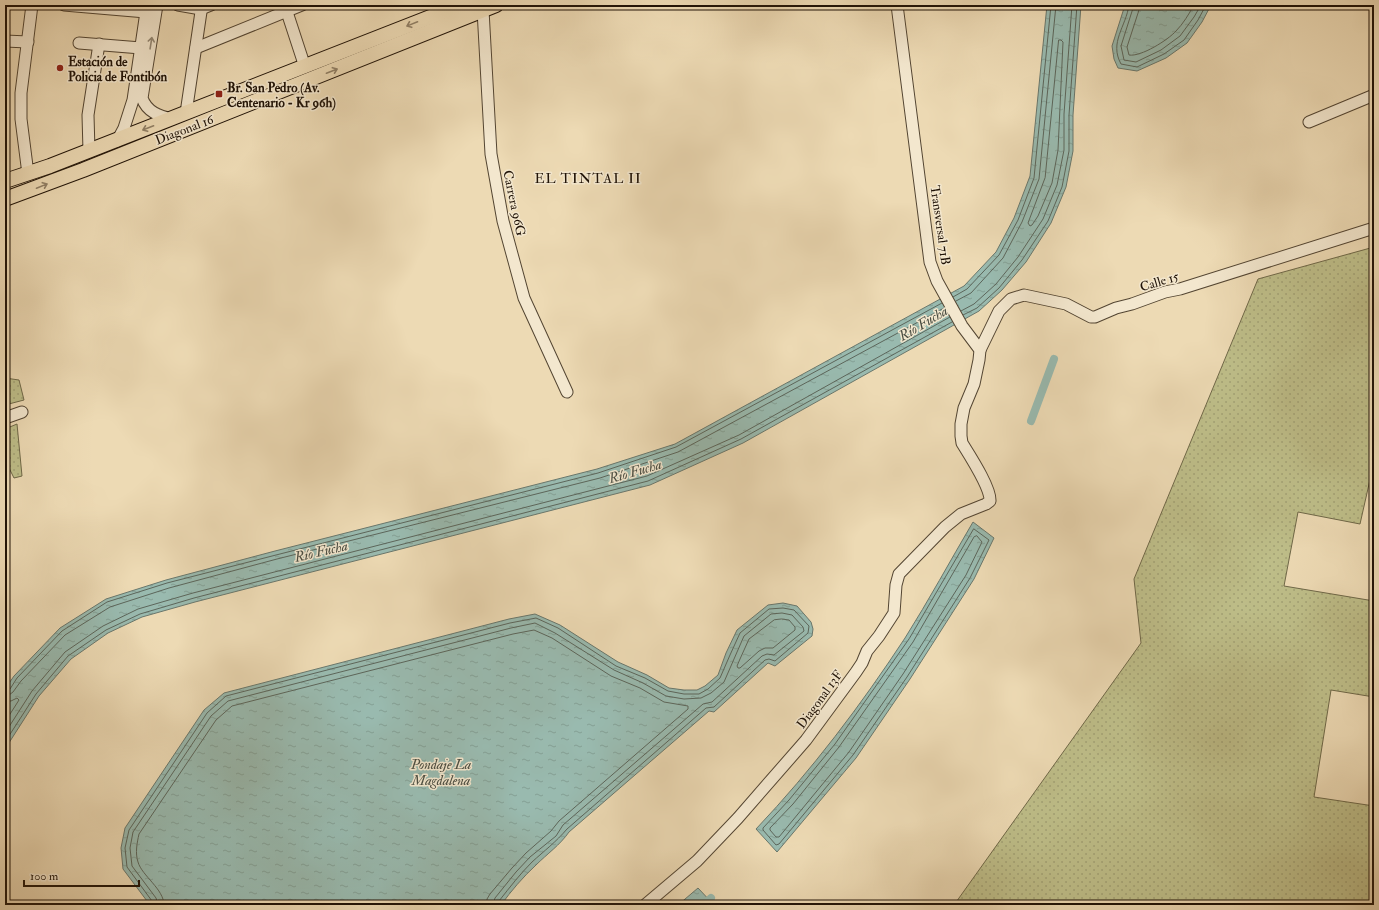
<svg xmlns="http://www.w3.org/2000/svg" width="1379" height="910" font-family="'IM FELL Double Pica',serif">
<defs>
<pattern id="green-dots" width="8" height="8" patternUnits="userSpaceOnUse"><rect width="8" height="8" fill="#bebe89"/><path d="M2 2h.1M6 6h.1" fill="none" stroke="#a3a275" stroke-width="1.8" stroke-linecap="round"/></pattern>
<pattern id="water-ripples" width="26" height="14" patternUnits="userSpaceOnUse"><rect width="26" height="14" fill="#99baaf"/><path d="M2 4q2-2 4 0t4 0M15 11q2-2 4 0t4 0" fill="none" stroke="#849f95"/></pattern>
</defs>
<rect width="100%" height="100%" fill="#eddab4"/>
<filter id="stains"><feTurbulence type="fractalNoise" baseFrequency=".005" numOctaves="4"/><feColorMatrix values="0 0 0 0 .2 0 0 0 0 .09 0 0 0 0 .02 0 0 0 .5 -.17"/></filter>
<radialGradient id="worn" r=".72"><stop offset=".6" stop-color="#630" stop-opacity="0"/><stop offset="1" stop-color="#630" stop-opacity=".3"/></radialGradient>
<!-- green -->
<g fill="url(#green-dots)" stroke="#6f6848">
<path d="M1374,247V462L1360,524L1298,512L1284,586L1374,601V697L1331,690L1314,797L1374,806V905H954L1141,643L1134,579L1258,279Z"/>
<path d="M5,378L19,380L24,400L5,405Z"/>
<path d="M17,424L22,476L14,478L5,460V429Z"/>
</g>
<!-- water -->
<g fill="url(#water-ripples)" stroke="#69776c">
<path d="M1047,5H1081L1073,115V151L1066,187L1051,223L1026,262L1002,290L979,311L743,443L650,485L195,602L142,617L108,633L71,659L39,696L5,749V689L14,676L60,628L106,599L166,580L275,551L597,469L675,444L964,286L996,252L1014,218L1030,176Z"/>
<path d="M1125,5H1211L1202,22L1187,43L1166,58L1137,71L1118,68L1114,59L1112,46Z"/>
<path d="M973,522L994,538L974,579L910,679L856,758L777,852L756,829C812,770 861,705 905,638C929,600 950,561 973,522Z"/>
<path d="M783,603L797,606L811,622L813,629L812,636L775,666L768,663L714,712L709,711L569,832C560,845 547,854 536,865C523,877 511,891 501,905H150L123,869L121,848L125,828L204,710L224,693L509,619L535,614L560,625L618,662L647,675L669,688L684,690H697L705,686L718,675L726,653L737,630L768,605Z"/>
<path d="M698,888L714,905H678Z"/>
</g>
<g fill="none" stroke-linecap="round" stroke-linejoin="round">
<!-- shore -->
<g stroke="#5c665b" stroke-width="1">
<path d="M1129,5C1126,27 1109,42 1121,64L1137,67L1164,54L1184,40L1198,20L1206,5"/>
<path d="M1134,5L1121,46L1124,60L1136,62L1161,50L1180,36L1194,17L1201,5"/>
<path d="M1140,5L1139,10L1127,47L1129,55C1141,57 1168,40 1176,31C1183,24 1189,14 1194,5"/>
<path d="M1059,40H1061L1063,42L1058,150L1052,183L1038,216L1032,225L1030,226L1028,223L1045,178Z"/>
<path d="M953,297L967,289L999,255L1018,220L1034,178L1051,5"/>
<path d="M956,301L971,293L1003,258L1022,222L1039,179L1056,5"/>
<path d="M961,311L974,304L996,284L1018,257L1043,219L1057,185L1064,150V114L1072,5"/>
<path d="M963,315L977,308L999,288L1022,260L1048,221L1062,187L1069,151V115L1077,5"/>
<path d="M974,529L989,540L970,578L907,677L853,755L779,844L776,845L763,830V828L789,800L835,744L909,639Z"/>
<path d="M977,536L982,542L966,575L903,674L849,752L779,837H776L770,830V828L793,804L839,747L913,642L974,537Z"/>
<path d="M782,619L789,620L795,627V630L773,648H765L759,651L740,668H738L737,666L740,659L749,639L774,620Z"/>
<path d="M5,690L10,689L17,678L62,631L107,602L167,583L276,555L598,473L676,447L942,303"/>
<path d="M5,695H9L13,692L21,681L65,635L110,607L169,588L277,559L600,478L678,452L944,308"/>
<path d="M5,701H11L17,698L19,700L5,722"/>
<path d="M5,733L32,691L65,652L103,626L138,609L193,593L647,476L739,435L950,317"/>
<path d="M5,742L36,694L68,656L106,630L140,614L194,598L648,481L741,439L952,322"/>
<path d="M153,905L152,901L127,867L125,848L129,830L207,713L226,696L510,623L536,618L558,628L616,666L645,678L668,691L684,694H699L708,689L720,678L730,655L740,633L769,609L783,608L794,610L809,626L808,633L775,661L769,659L765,660L714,707L706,708L567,829C556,842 544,851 532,862C520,874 510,887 499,901L498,905"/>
<path d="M158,905L156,898L132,866L130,848L133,832L211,716L228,701L511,628L535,623L555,633L614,670L643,683L666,696L684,699L701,698L711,693L724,682L744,636L771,614L782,613L792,615L803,627L804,631L774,655L767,654L762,656L712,702L703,704L563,825L556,836L530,857L516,872L495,898L493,905"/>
<path d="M164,905C164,889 142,876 138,862C135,853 137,843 139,834L216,720L232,706L513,634L534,630L552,638L611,676L640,688L664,702L688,706V709L559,821L551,831L526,853L512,868L490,894L487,899V905"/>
</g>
<!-- canal -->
<g stroke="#99baaf" stroke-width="8">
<path d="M1031,421L1054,359"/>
<path d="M703,905L711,898"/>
</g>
<defs>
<g id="minor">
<path d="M64,5L146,12"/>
<path d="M157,5L142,98C147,112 159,116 172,119"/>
<path d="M178,5L201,9L211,5"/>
<path d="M285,6L305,67"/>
<path d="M483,10L491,154L503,221L524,298L567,392"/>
<path d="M5,41L28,42"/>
<path d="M79,43L141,48"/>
<path d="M196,48L302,5"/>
<path d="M186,113L202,5"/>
<path d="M1309,122L1374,95"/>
<path d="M117,141L124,128L133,100L147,5"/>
<path d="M89,151L88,115L99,44"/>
<path d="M28,174L21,119V93L32,5"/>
<path d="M980,350L999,311L1011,299L1024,295L1066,304L1091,317H1095L1116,308L1132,304L1165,292L1180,289L1374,228"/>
<path d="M5,418L22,412"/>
<path d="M645,905L697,861L738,818L806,740L856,672L862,663L867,651L879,636L894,613L896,585L899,574L945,527L961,514L986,504L990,501C991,488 970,456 962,443L961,436V424L964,408L974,384L979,360L980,350L962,326L937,281L930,262L897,5"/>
</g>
<g id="major">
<path d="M5,181L50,166L461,5"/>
<path d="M5,199L83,170L496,5"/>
</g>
</defs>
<!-- minor casing -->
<use href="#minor" stroke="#534532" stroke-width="13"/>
<!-- major casing -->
<use href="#major" stroke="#201307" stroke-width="16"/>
<!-- minor -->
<use href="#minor" stroke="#f3e7ce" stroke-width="11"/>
<!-- major -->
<use href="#major" stroke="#eddab4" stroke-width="14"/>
</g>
<!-- one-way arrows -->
<defs><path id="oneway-shaft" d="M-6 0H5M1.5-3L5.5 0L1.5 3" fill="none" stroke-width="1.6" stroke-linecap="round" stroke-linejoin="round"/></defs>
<g stroke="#918066">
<use href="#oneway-shaft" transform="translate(412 24) rotate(158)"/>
<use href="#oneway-shaft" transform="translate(332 71) rotate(-21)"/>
<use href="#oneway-shaft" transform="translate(148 128) rotate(159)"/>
<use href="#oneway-shaft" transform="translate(42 186) rotate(-22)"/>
</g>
<use stroke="#948874" href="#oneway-shaft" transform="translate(151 43) rotate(-81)"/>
<!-- markers -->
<g fill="#8f2418" stroke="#f3e7ce" stroke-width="1.5">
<circle cx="60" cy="68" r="4"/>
<rect x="215" y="90" width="8" height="8" rx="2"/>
</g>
<g text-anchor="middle" stroke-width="3" stroke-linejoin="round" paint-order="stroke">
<!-- poi labels -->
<g font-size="13" font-weight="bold" fill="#201307" stroke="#f3e7ce" text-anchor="start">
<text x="68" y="66">Estación de<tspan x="68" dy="15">Policia de Fontibón</tspan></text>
<text x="227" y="92">Br. San Pedro (Av.<tspan x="227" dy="15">Centenario - Kr 96h)</tspan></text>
</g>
<!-- street labels -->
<g font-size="13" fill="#201307" stroke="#f3e7ce">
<text transform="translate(184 129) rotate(-21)" y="5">Diagonal 16</text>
<text transform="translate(515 203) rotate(78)" y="5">Carrera 96G</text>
<text transform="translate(941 225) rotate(82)" y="5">Transversal 71B</text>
<text transform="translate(1159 281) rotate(-17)" y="5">Calle 15</text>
<text transform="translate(819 699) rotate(-54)" y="5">Diagonal 13F</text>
</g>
<!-- neighbourhood labels -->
<g font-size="14" letter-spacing="1" fill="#201307" stroke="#f3e7ce">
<text x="588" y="183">EL TINTAL II</text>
</g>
<!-- water labels -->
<g font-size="14" font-style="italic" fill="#4a4d42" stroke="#f3e7ce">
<text transform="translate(923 323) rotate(-31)" y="5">Río Fucha</text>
<text transform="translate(635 471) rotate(-16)" y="5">Río Fucha</text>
<text transform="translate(321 551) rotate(-13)" y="5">Río Fucha</text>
<text x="441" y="769">Pondaje La<tspan x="441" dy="16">Magdalena</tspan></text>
</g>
</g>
<!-- margin -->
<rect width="1379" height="910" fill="none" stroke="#eddab4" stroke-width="20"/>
<rect x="6" y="6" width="1367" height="898" fill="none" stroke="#201307" stroke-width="2"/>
<rect x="10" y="10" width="1359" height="890" fill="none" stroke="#201307"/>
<!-- scale -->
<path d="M24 880v6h115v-6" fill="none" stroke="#201307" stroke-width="2"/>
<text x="30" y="880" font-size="12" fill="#201307" stroke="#f3e7ce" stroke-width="3" paint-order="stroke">100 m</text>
<rect width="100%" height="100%" filter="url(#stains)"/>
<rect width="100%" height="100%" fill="url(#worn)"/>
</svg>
